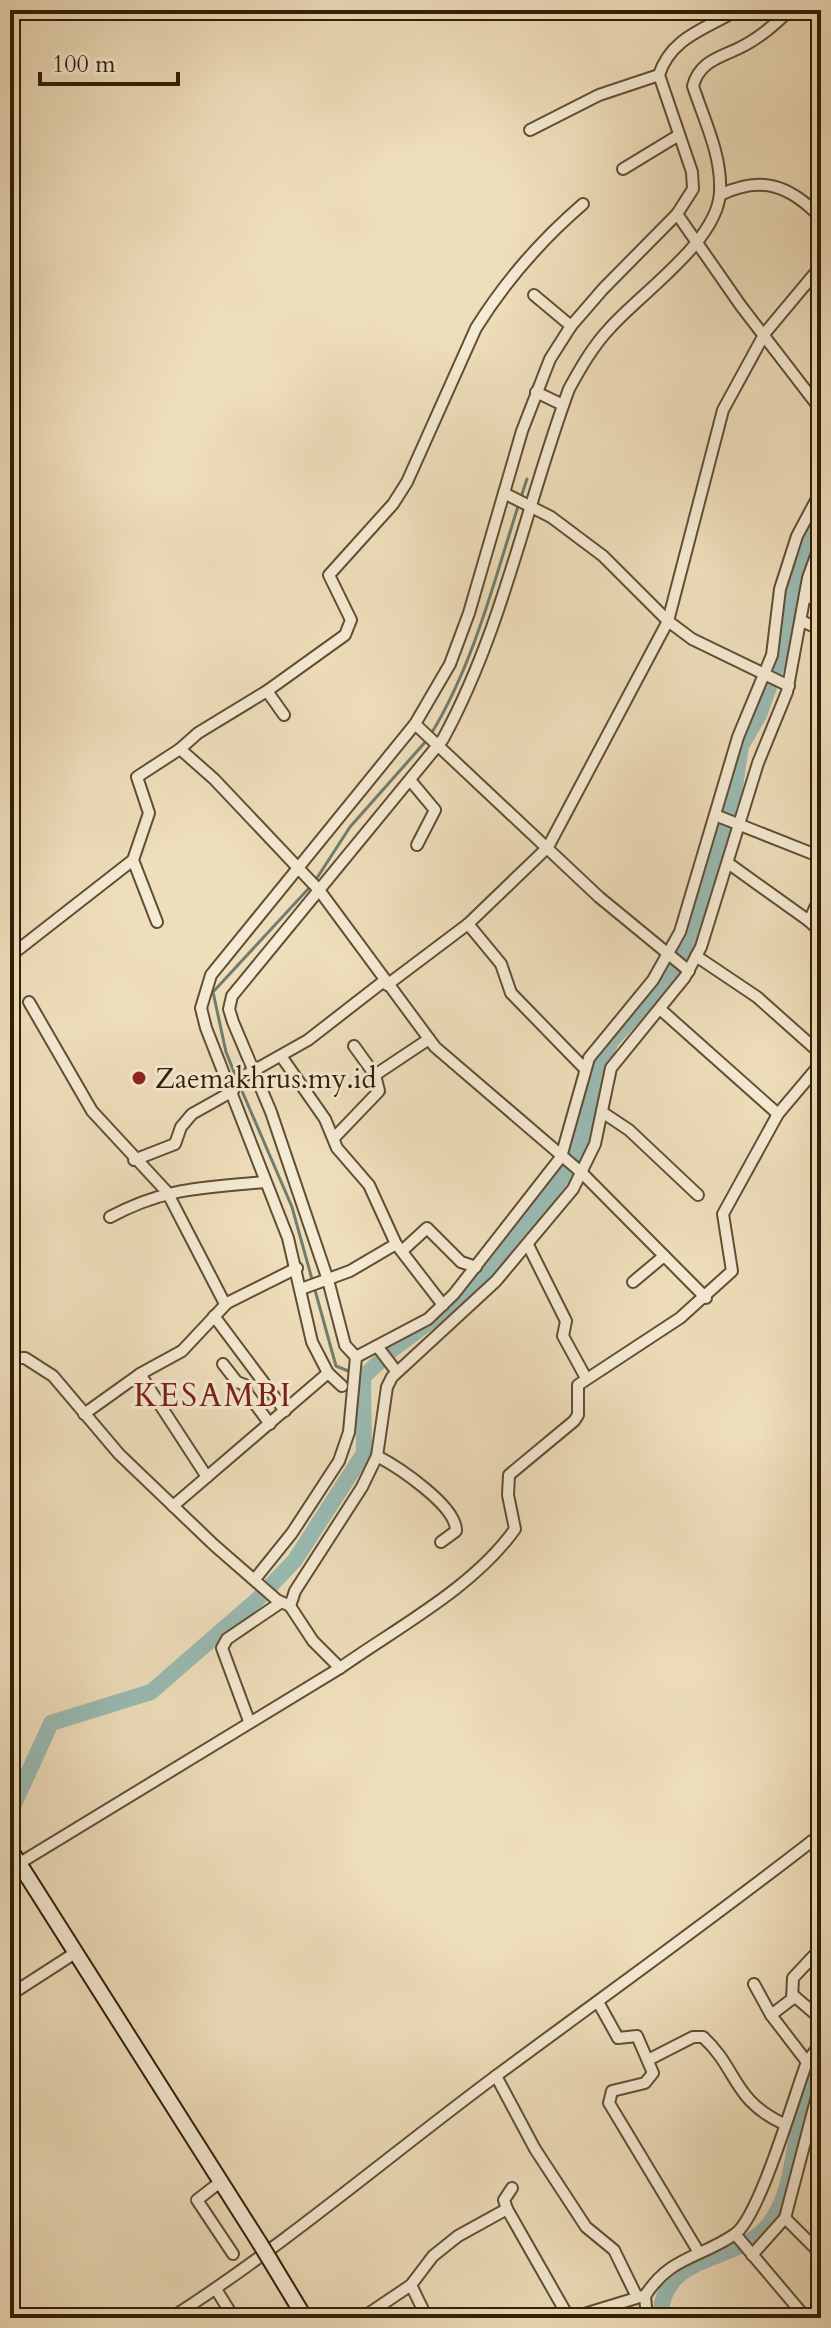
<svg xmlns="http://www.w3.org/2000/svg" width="831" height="2328" font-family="Cardo,serif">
<rect width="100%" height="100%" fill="#efdebb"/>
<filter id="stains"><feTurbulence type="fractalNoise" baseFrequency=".0025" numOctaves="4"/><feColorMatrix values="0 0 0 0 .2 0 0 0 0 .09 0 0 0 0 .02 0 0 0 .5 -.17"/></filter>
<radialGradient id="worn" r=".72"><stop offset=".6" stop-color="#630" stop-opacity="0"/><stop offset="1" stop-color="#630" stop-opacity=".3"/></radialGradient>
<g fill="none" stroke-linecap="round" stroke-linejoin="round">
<!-- stream -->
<g stroke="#707d6e" stroke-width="3">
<path d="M431,734C478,657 498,564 527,479"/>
<path d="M315,881L350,827L427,740"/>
<path d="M236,1077L226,1052L213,992L310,887"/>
<path d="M239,1084L292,1207L336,1366L363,1377"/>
</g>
<!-- river -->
<g stroke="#9abbb4" stroke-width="16">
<path d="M10,1813L51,1723L151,1692L258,1599L295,1560L364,1453L363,1377L393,1349L483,1281L536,1213L576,1159L600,1066L611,1041L668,979L694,939L702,898L735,787L741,746L759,715L778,662L794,587L821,516"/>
<path d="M660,2318C663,2249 738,2266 770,2223C803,2177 788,2111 821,2065"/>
</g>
<defs>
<g id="minor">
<path d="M530,130L599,95L659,75"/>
<path d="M623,169L679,135"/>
<path d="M720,195C761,175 790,185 821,218"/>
<path d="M677,214L741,306L821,410"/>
<path d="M534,295L571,326"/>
<path d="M536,392L563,405"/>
<path d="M504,493L551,517L603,556L668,621L692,639L789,686"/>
<path d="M805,595L821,603"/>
<path d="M802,621L821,630"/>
<path d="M267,691L345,635L351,620L329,575L393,504L407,482L476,328C506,280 540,241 583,204"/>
<path d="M284,715L267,691L198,733L180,749L214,779L319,890L435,1047L582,1173L706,1298"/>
<path d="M415,724L599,897L689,971"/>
<path d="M410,780L435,810L417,845"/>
<path d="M715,815L821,857"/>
<path d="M728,863L809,921"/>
<path d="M821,895L809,921L821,932"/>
<path d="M157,922L133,860L149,813L137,777L180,749"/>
<path d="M468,924L501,964L511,993L585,1069"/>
<path d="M10,956L133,860"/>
<path d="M696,956L757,997L821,1054"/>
<path d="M387,985L468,924L548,847L668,621L723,410L765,333L821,266"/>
<path d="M29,1002L92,1111L167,1192L225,1304"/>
<path d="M660,1009L778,1114"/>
<path d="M281,1056L325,1119L337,1148L369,1185L396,1244L443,1305"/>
<path d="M375,1075L429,1039"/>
<path d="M230,1084L308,1040L384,981"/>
<path d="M602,1112L629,1130L698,1195"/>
<path d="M334,1138L379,1091L375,1075L354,1046"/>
<path d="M134,1160L175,1144L181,1127L192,1114L233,1091"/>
<path d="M110,1217C166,1187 203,1188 264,1182"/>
<path d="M528,1245L566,1321L563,1336L586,1378"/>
<path d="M402,1251L427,1228L461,1262L476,1267"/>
<path d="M633,1282L664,1256"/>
<path d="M301,1289L350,1271L396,1244"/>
<path d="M214,1316L285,1411"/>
<path d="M377,1346L396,1371"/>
<path d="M356,1357L345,1345L328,1280L271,1112L233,1022L229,1009L232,996L443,739C503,629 526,505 569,389C581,367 593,346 610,328C642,292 718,241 720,192C722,155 704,120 693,86C700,59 724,57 745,45C762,36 776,23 790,10"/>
<path d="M356,1357L428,1319L454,1294L561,1157L589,1058L653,980L680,932L738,737L772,655L780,589L797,536L821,491"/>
<path d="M10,1358H25L53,1376L119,1454L214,1545L277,1600L290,1606L295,1591L362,1487L377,1456L387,1387L392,1377L496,1281L573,1189L595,1144L611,1068L685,977L701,947L758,763L787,692L808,578L821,542"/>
<path d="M223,1364L237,1382L245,1385L247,1393L270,1424"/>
<path d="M328,1373L342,1386"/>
<path d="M84,1414L140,1374"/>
<path d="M377,1456C398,1467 457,1506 456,1531L441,1542"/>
<path d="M207,1477L140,1374L182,1351L227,1303L297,1268"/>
<path d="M173,1506L328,1373L312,1342L288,1238L206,1028L201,1008L211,975L415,724L450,664L469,613L522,431L550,359L571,326L603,289L677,214L693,189L692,172L659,75C671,37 706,29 737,10"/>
<path d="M255,1579L292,1533L339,1461L349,1432L356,1357"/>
<path d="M340,1668C398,1627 473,1588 515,1529L508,1495L509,1475L574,1421L578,1415V1385L680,1318L732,1271L723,1214L778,1114L821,1063"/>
<path d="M249,1721L222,1648L227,1639L280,1603"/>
<path d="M10,1869L340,1668L313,1641L290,1606"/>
<path d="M754,1984L771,2015"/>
<path d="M10,1995L75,1953"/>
<path d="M793,1995L821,2019"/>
<path d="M598,2002L618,2038L637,2036L653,2073L645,2083L612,2091L609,2103L698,2251"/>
<path d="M648,2060L693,2037H703C738,2069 732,2100 784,2124"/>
<path d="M807,2062L771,2015L792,1999L793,1978L821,1948"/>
<path d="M496,2076L535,2149L586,2227L614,2250L637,2297"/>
<path d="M219,2183L197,2200L233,2254"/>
<path d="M512,2188L504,2200L507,2209L569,2318"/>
<path d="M785,2218L821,2254"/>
<path d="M735,2234L806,2318"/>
<path d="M752,2255L785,2218L821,2081"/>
<path d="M411,2285L427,2318"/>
<path d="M217,2291L234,2318"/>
<path d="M171,2318C285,2245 387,2157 496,2076C604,1996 715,1917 821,1834"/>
<path d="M362,2318L411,2285L433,2256L458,2236L507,2209"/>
<path d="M571,2318L643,2296"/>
<path d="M647,2318L645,2296C670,2256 701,2258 735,2234C760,2216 794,2096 807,2062L821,2043"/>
</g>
<g id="secondary">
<path d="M10,1849L259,2242"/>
<path d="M270,2260L305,2318"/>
</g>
</defs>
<!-- minor casing -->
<use href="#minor" stroke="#604f33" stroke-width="14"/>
<!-- secondary casing -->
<use href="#secondary" stroke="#301f06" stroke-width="18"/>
<!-- minor -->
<use href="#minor" stroke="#f5ead3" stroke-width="10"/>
<!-- secondary -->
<use href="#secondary" stroke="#f5ead3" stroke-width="14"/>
<defs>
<path id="secondary-bridge" d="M259,2242L270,2260"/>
</defs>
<!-- secondary-bridge casing -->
<use href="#secondary-bridge" stroke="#301f06" stroke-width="18" stroke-linecap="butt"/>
<!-- secondary-bridge -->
<use href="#secondary-bridge" stroke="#f5ead3" stroke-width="14"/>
</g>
<!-- markers -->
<circle fill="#8f2418" stroke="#f5ead3" stroke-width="3" cx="139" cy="1078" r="8"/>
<g text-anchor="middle" stroke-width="6" stroke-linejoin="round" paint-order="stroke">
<!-- poi labels -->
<g font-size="28" fill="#301f06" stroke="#f5ead3" text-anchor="start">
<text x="155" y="1088">Zaemakhrus.my.id</text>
</g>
<!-- quarter labels -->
<g font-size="32" letter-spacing="2" fill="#7a1f14" stroke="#f5ead3">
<text x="213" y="1406">KESAMBI</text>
</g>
</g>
<!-- margin -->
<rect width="831" height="2328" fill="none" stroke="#efdebb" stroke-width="40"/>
<rect x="12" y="12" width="807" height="2304" fill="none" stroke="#301f06" stroke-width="4"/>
<rect x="20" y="20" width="791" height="2288" fill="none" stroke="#301f06" stroke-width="2"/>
<!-- scale -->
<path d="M40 72v12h138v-12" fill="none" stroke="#301f06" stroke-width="4"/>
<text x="52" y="72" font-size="24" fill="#301f06" stroke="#f5ead3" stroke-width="6" paint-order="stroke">100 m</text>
<rect width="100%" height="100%" filter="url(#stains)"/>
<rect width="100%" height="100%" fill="url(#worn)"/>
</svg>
